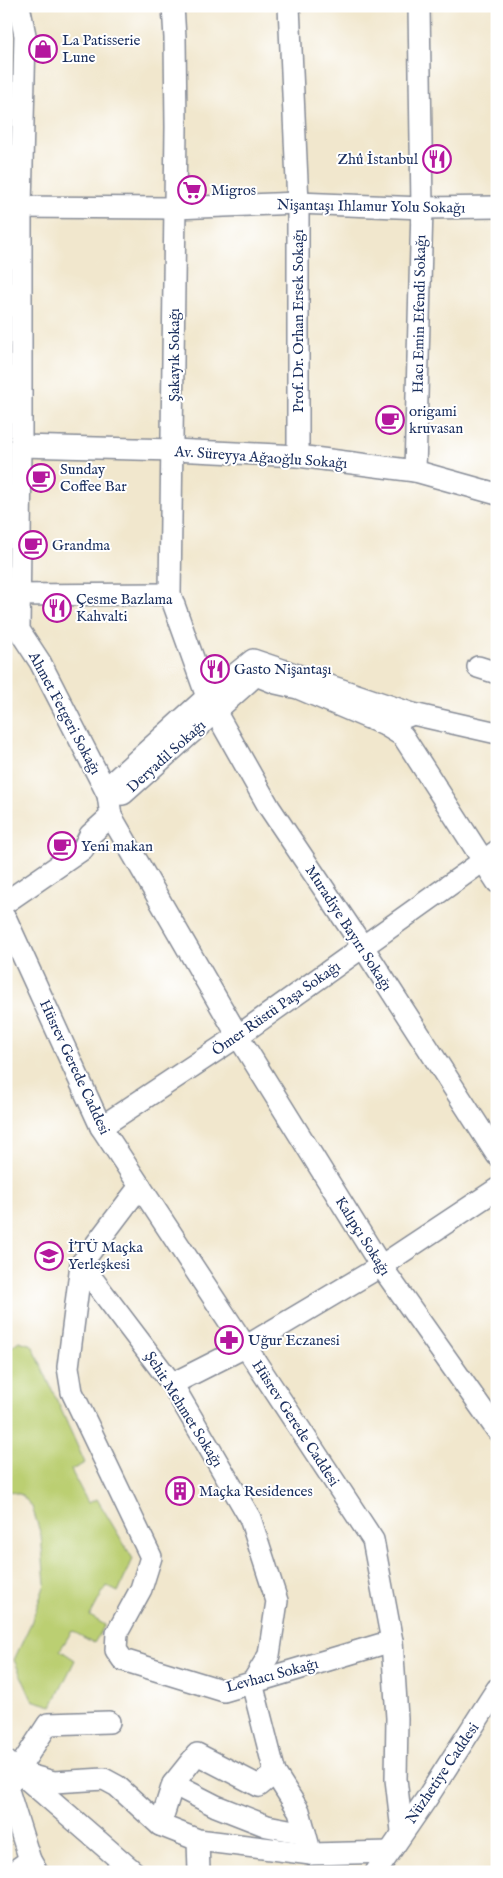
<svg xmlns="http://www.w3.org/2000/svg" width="503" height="1878" font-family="'IM FELL English',serif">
<rect width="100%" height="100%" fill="#fff"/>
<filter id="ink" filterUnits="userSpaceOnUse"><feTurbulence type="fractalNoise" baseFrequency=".02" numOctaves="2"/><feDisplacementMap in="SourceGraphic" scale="10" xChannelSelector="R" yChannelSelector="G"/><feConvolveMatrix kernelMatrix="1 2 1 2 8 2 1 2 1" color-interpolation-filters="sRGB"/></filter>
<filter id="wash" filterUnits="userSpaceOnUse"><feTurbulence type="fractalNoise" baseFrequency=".0096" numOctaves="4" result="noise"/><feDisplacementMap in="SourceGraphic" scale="20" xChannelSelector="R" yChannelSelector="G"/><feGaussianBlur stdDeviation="1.12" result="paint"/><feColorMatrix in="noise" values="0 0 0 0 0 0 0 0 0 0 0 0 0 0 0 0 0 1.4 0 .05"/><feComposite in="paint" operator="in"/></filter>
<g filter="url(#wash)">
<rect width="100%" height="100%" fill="#f1e7cd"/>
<!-- green -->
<g fill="#bbcf72" stroke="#6b7f68">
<path d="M6,354H15L12,586L6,585Z"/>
<path d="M19,1341L32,1345L85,1463L71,1470L88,1503L97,1499L133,1559L118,1592L106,1586L90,1616L105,1625L94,1643L72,1631L60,1650L75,1660L52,1706L32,1700L14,1660L31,1623L45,1584L41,1535L32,1507L22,1495L6,1490V1351Z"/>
</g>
</g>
<g filter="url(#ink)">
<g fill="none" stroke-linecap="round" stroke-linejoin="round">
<defs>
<g id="minor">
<path d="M19,6L25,35L21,207V446L19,630L40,662L101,781L108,795L111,816L238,1036L381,1266L497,1430"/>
<path d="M173,6L175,38L176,127L170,594L207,697L269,807L363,947L497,1155"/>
<path d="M289,6L298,203V456"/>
<path d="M6,207L175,208L298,203L422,208L497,207"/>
<path d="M21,446L173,450L298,456L415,471L497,494"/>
<path d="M415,471L422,208L419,6"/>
<path d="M6,595L170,594"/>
<path d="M478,667L497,673"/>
<path d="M413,714L385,725L298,688L276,683L256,675L123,794L108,795L113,782L207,697L253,660L413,714L497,733"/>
<path d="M385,725L403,736L497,882"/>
<path d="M6,902L83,849L90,835L111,816"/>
<path d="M6,919L101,1127L373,1540L392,1641L397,1718L396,1779L402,1831"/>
<path d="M101,1127L238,1036L497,851"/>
<path d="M140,1186L81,1264L68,1367L72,1392L151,1557L141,1589L117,1633L116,1650L123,1660L224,1691L392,1641"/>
<path d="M81,1264L172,1384L250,1518L277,1601L269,1655L252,1683L275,1773L299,1811L311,1854"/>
<path d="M172,1384L245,1347L381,1266L497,1189"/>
<path d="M6,1761L134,1872"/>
<path d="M18,1772L54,1782L104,1779L117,1786L160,1825L198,1840L311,1854L390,1852"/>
<path d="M173,1784L216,1806L267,1826L305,1833"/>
<path d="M160,1825L173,1784L197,1754L259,1786L275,1773"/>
<path d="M198,1840L199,1872"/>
<path d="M13,1872L30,1860"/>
<path d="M37,1872L30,1860L7,1787L48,1724L109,1722"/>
<path d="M376,1872L427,1798L497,1689"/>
</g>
</defs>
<!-- minor casing -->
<use href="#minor" stroke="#868b96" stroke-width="24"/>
<!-- minor -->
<use href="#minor" stroke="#fff" stroke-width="21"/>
</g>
</g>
<!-- icons -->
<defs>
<symbol id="shop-ring" viewBox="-11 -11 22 22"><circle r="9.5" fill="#fff" stroke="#b5179e" stroke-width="1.5"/><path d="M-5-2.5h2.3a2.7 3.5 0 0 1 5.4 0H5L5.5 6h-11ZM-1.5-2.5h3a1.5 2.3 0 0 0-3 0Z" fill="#b5179e"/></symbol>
<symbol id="restaurant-ring" viewBox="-11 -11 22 22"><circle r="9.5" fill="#fff" stroke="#b5179e" stroke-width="1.5"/><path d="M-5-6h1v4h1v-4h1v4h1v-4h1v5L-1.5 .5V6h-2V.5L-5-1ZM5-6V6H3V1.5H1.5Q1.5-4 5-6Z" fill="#b5179e"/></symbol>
<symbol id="supermarket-ring" viewBox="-11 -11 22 22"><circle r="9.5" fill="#fff" stroke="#b5179e" stroke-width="1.5"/><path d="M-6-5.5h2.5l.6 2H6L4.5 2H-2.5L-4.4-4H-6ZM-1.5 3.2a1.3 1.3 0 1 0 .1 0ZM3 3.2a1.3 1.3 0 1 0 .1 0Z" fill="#b5179e"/></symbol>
<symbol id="cafe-ring" viewBox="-11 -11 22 22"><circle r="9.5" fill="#fff" stroke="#b5179e" stroke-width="1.5"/><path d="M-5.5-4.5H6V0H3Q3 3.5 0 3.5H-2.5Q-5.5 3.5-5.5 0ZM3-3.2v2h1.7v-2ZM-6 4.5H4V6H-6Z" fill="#b5179e"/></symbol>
<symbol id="university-ring" viewBox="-11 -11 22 22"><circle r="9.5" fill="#fff" stroke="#b5179e" stroke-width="1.5"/><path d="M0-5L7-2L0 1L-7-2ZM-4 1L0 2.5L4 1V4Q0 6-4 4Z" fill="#b5179e"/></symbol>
<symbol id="pharmacy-ring" viewBox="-11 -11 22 22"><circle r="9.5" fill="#fff" stroke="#b5179e" stroke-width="1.5"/><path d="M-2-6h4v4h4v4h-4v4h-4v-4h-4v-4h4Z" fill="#b5179e"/></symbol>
<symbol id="building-ring" viewBox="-11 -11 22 22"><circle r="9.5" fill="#fff" stroke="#b5179e" stroke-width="1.5"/><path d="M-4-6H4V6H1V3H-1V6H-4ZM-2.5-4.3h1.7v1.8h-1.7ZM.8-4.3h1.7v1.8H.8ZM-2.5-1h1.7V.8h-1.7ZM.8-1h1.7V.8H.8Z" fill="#b5179e"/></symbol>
</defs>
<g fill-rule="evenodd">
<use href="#shop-ring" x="27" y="33" width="32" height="32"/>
<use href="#restaurant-ring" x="421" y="143" width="32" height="32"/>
<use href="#supermarket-ring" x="176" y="174" width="32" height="32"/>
<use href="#cafe-ring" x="374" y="404" width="32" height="32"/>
<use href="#cafe-ring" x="25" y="462" width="32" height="32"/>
<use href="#cafe-ring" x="17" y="529" width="32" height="32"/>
<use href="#restaurant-ring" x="41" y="592" width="32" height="32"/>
<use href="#restaurant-ring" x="199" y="653" width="32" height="32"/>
<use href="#cafe-ring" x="46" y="830" width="32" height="32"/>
<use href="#university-ring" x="33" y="1240" width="32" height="32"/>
<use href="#pharmacy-ring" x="213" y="1324" width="32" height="32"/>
<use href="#building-ring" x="164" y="1475" width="32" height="32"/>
</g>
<g text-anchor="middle" stroke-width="4" stroke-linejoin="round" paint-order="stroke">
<!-- poi labels -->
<g font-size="15" fill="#1b2f5e" stroke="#fff" text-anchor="start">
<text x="62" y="45">La Patisserie<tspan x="62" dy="17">Lune</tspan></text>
<text x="418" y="164" text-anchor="end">Zhû İstanbul</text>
<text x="211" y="195">Migros</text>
<text x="409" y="416">origami<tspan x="409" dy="17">kruvasan</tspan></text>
<text x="60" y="474">Sunday<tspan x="60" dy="17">Coffee Bar</tspan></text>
<text x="52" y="550">Grandma</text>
<text x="76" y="604">Çesme Bazlama<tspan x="76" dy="17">Kahvalti</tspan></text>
<text x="234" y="674">Gasto Nişantaşı</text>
<text x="81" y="851">Yeni makan</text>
<text x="68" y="1252">İTÜ Maçka<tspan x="68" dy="17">Yerleşkesi</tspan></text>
<text x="248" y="1345">Uğur Eczanesi</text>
<text x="199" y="1496">Maçka Residences</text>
</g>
<!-- street labels -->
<g font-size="15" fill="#1b2f5e" stroke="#fff">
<text transform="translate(371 206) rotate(1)" y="5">Nişantaşı Ihlamur Yolu Sokağı</text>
<text transform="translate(419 314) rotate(-89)" y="5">Hacı Emin Efendi Sokağı</text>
<text transform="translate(298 321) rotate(-90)" y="5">Prof. Dr. Orhan Ersek Sokağı</text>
<text transform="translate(174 355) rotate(-90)" y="5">Şakayık Sokağı</text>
<text transform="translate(261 457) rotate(4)" y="5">Av. Süreyya Ağaoğlu Sokağı</text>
<text transform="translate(65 713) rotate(62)" y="5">Ahmet Fetgeri Sokağı</text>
<text transform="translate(166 756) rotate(-42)" y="5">Deryadil Sokağı</text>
<text transform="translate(349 928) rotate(57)" y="5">Muradiye Bayırı Sokağı</text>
<text transform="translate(276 1008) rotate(-35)" y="5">Ömer Rüstü Paşa Sokağı</text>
<text transform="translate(75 1067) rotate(65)" y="5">Hüsrev Gerede Caddesi</text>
<text transform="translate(363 1236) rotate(58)" y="5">Kalıpçı Sokağı</text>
<text transform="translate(184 1409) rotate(58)" y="5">Şehit Mehmet Sokağı</text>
<text transform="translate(296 1423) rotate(57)" y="5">Hüsrev Gerede Caddesi</text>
<text transform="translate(272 1675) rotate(-15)" y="5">Levhacı Sokağı</text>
<text transform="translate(442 1773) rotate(-56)" y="5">Nüzhetiye Caddesi</text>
</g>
</g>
<!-- margin -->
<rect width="503" height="1878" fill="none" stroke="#fff" stroke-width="25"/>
</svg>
